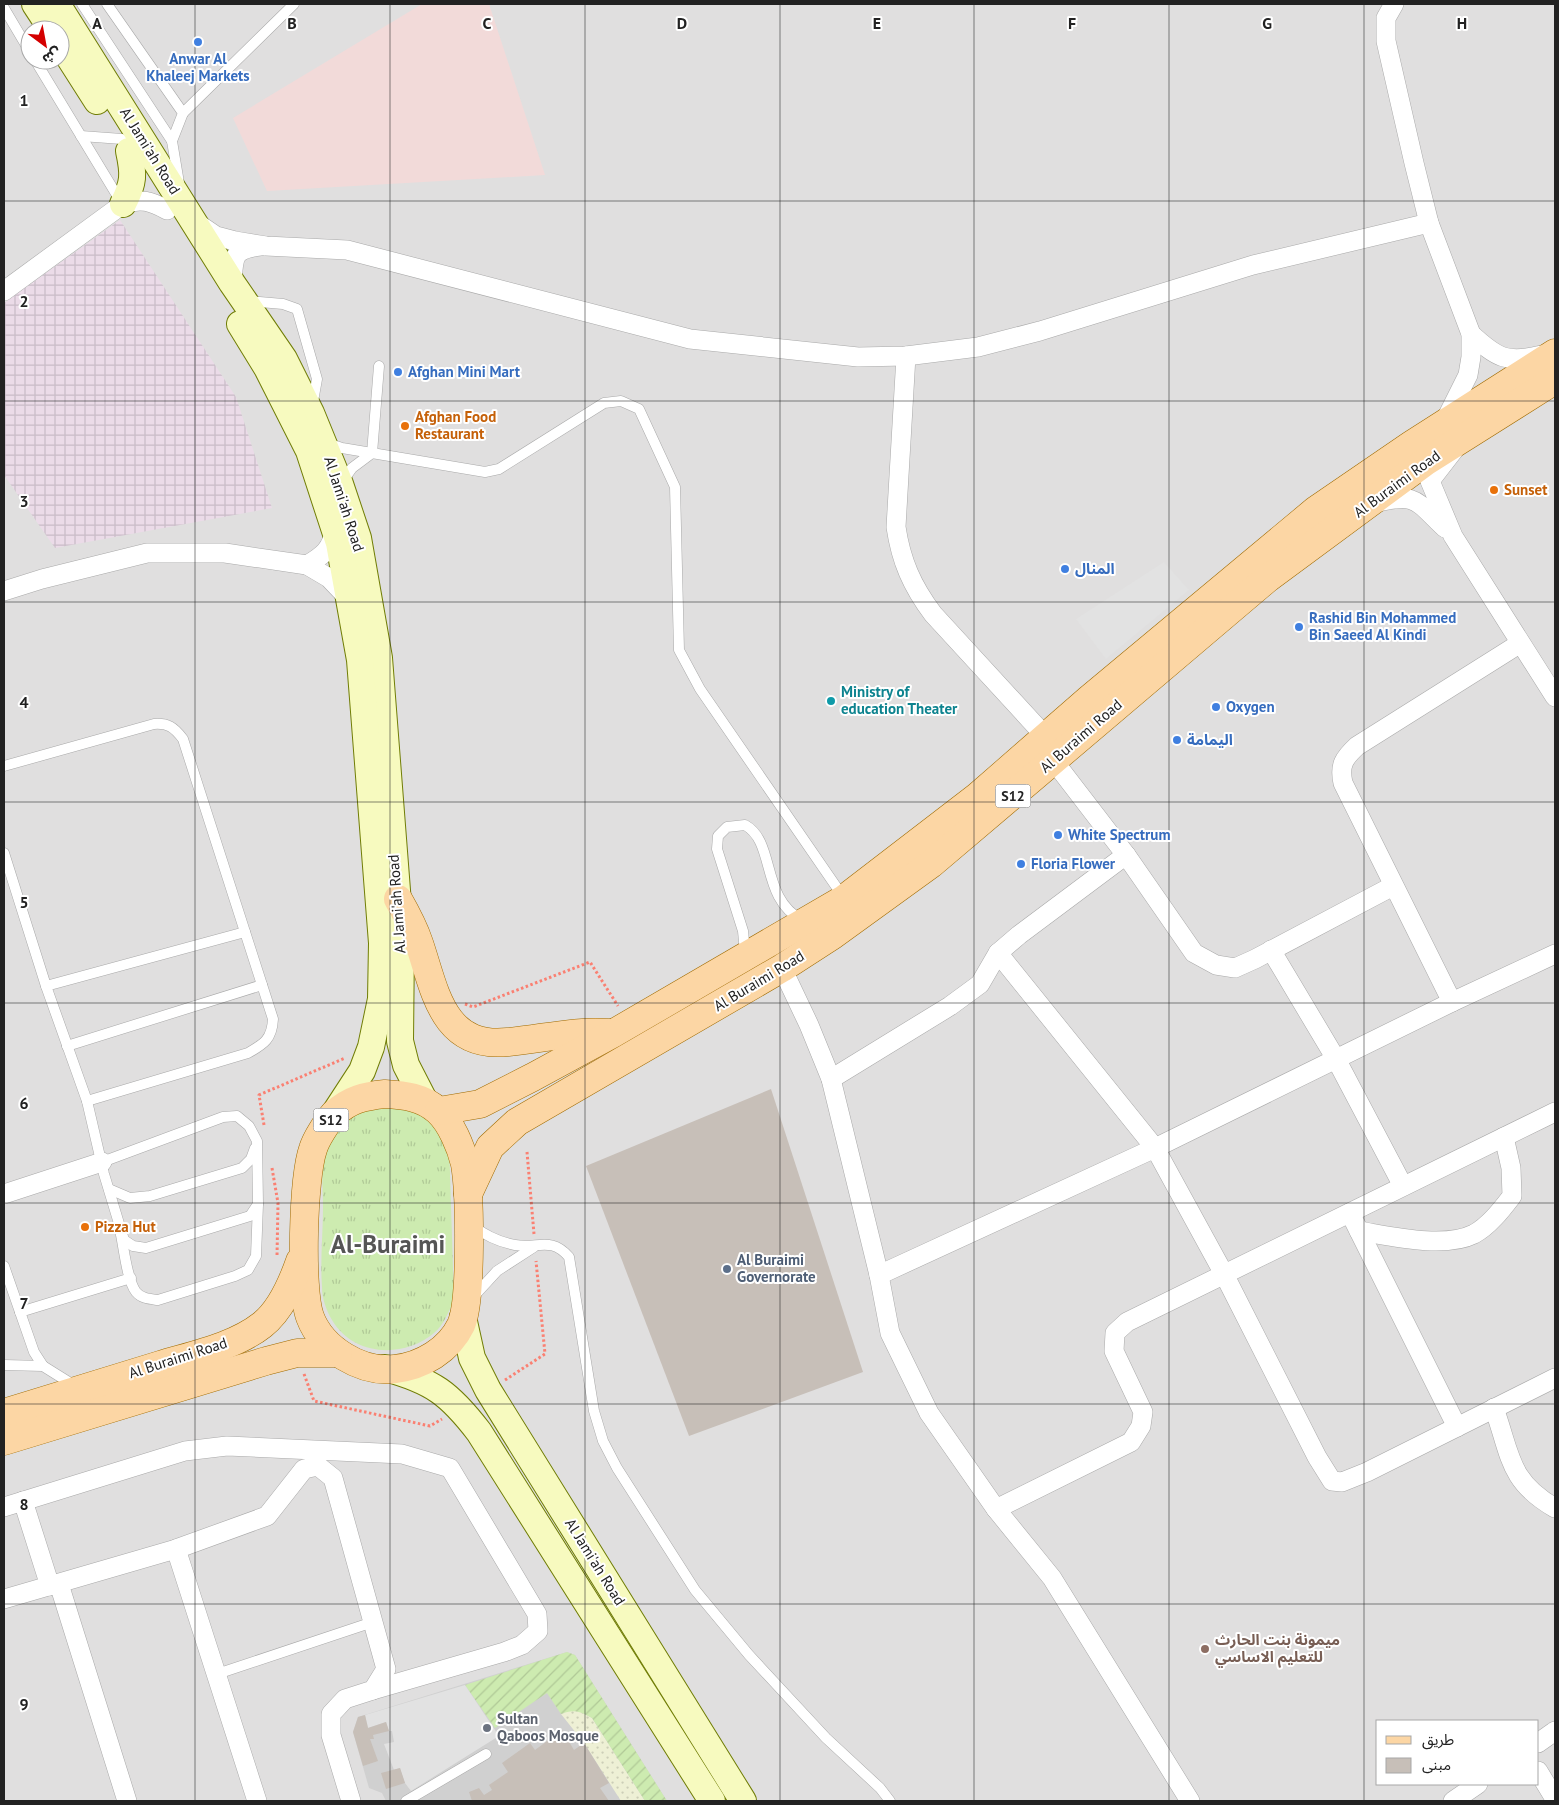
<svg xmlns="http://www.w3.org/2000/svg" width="1559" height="1805" font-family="'PT Sans','Noto Sans Arabic',sans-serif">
<defs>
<pattern id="industrial-grid" width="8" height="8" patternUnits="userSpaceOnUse" patternTransform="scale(1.25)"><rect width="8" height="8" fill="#ebdbe8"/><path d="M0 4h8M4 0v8" fill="none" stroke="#c9bcc7"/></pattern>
<pattern id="farmland-dots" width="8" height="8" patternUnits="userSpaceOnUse" patternTransform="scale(1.25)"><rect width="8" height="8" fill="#eef0d5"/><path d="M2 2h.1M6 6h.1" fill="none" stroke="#ccceb7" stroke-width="1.8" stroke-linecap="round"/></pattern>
<pattern id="grass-tufts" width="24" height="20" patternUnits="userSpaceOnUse" patternTransform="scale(1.25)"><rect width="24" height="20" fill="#cdebb0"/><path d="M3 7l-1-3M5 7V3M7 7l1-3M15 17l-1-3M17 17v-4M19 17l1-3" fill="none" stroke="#b0c997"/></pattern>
<pattern id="garden-furrows" width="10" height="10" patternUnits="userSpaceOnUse" patternTransform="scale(1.25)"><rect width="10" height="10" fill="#cdebb0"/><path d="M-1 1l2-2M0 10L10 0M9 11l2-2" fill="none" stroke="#b0c997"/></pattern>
</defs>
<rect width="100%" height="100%" fill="#f2efe9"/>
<!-- residential -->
<path fill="#e0dfdf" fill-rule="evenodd" d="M4,4H1555V1801H4ZM30,30H60V60H30ZM1378,1721H1538V1784H1378Z"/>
<!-- commercial -->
<path fill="#f2dad9" d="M422,4H489L545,175L267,191L233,118Z"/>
<!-- industrial -->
<path fill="url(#industrial-grid)" d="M120,220L236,397L272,508L55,548L4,475V303Z"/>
<!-- religious -->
<path fill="#d0d0d0" d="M567,1652L575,1655L667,1801H386L382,1793L369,1788L353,1732L358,1717Z"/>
<!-- farmland -->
<path fill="url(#farmland-dots)" d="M570,1710L581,1712L592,1718L645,1801H621L584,1743L561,1714Z"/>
<!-- grass -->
<path fill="url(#grass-tufts)" d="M409,1105L437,1121L449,1141L454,1301C448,1312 444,1325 434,1333C403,1359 353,1356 332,1320C326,1310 322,1298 322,1287C320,1261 323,1233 323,1207C323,1190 320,1166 327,1150C330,1142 338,1127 345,1121C362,1104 387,1107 409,1105Z"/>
<!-- garden -->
<path fill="url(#garden-furrows)" d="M567,1652L575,1655L667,1801H645L592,1718C580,1711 573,1709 561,1714L547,1693L495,1728L465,1685Z"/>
<!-- parking -->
<g fill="#e2e2e2">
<path d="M1164,562L1189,590L1106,659L1076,619Z"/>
<path d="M465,1685L499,1736L411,1791L405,1783L400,1768L394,1770L384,1744L394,1742L392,1731H389L386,1722L368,1728L365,1715Z"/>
</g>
<!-- building -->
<g fill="#c7bfb8">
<path d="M771,1089L863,1372L689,1436L586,1166Z"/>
<path d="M365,1715L368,1728L386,1722L389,1731L373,1735L374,1739H370L378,1761L363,1766L353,1732L358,1717Z"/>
<path d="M562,1730L574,1750L584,1743L609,1783L600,1788L609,1801H472L469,1792L479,1788L484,1795L492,1790L489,1785L508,1772L502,1763L530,1743L535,1750Z"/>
<path d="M400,1768L405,1783L386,1789L381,1773Z"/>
</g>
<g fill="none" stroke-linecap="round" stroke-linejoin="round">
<defs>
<g id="lane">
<path d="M82,4L172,141"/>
<path d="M107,4L183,113L172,141L179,183"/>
<path d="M4,8L30,52"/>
<path d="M35,60L121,202"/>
<path d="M183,113L294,4"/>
<path d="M81,136L122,139"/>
<path d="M249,301L283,304L297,309L317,379L312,407"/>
<path d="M327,443L342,448L485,472L499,469L604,403L621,401L639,409L675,487L679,650L700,689L844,898"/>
<path d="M372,453L379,366"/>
<path d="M342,482L352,468L372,453"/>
<path d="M4,766L154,724C168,723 174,727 183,739L273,1019C272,1039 264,1044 248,1053L87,1101"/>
<path d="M4,853L46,986L87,1101L104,1174L124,1240L133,1246L146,1248L250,1216L258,1204"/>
<path d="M745,952L743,931L717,849L718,836L727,827L745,825C776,842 760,898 802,920"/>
<path d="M46,986L245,932"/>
<path d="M67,1046L262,985"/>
<path d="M102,1162L223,1117L237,1116L249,1126L257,1141L258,1204L256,1256L248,1270L235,1276L158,1300C150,1299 142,1299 136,1292C127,1280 124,1249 121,1235"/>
<path d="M109,1189L130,1198L150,1196L242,1168L251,1159L255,1148"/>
<path d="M473,1226C486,1236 499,1242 515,1245C538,1249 551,1236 569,1257L594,1411L603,1441L617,1468L695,1590L749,1655L826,1738L880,1788L890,1801"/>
<path d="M4,1266L34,1352L43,1366"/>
<path d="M474,1296L497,1271L534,1247"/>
<path d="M20,1312L131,1278"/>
<path d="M4,1365L43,1366L75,1386"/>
<path d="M217,1674L373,1622"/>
<path d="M406,1801L486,1754"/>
</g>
<g id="street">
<path d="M1394,4L1386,18V41L1414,163L1429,223L1471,334V357L1468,375L1445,421"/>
<path d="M197,223L216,236L235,241L266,246L347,250L690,339L858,357L906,356L978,347L1040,331L1253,265L1429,223"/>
<path d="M232,283C234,256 232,250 260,246"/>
<path d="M4,291L123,204C141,198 151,201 167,210"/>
<path d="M1471,334C1497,358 1507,364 1542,355"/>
<path d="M906,356L896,527C901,561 912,586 933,614L1046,737"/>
<path d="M1454,450L1430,481L1453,536L1555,697"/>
<path d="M1375,503C1417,492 1416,501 1445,528"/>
<path d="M307,565C324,555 331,549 335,530"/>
<path d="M4,591L42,579L147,553H225L307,565L329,578L349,599"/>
<path d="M1053,760L1126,855L1194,953L1216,965L1235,968L1255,959L1393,886"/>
<path d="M1271,950L1336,1059L1403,1186"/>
<path d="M998,953L1155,1148L1224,1274L1317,1457L1332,1481L1342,1482L1367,1472L1555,1378"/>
<path d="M782,968L809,1025L831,1079L879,1275L890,1333L929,1413L996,1509L1052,1578L1190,1801"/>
<path d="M1452,1002L1343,783C1339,765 1344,758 1357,746L1519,644"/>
<path d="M831,1079L950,1006L980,984L998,953L1019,935L1126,855"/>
<path d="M4,1194L102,1162"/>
<path d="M1350,1213L1457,1427"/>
<path d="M1359,1231C1390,1236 1444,1249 1474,1234C1489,1226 1502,1209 1512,1196L1511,1168L1504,1137"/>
<path d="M879,1275L1155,1148L1452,1002L1555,954"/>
<path d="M1494,1408C1511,1455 1508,1481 1555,1508"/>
<path d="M23,1501L50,1586"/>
<path d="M4,1507L185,1451L227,1446L402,1454L450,1468L537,1614L538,1631L522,1645L504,1652L373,1690"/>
<path d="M996,1509L1131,1442L1141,1426L1143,1412L1114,1351L1115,1333L1127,1322L1555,1112"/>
<path d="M176,1549L257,1801"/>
<path d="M59,1584L127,1801"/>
<path d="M4,1599L176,1549L267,1516L304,1469L318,1466L333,1478L386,1669L373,1690L345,1699L331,1714V1735L351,1801"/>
<path d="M1538,1743L1555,1731"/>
<path d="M1538,1771L1555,1799"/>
<path d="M1453,1801L1478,1784"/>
</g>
<g id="secondary">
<path d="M35,4L52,30"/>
<path d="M57,4L232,283L284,359L311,413L340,484L358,538L379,658L401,942L400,1041L406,1065L425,1102"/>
<path d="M60,43L97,101"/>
<path d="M123,204C134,183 134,174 129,151"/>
<path d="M240,324L267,368L309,451L339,543L360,660L382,943L381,999L371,1047L362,1071L334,1114"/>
<path d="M463,1317L472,1358L488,1390L743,1801"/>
<path d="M385,1368C433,1381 450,1394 479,1432L712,1801"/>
</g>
<g id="primary">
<path d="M398,899C406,913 414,928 419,943C435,990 442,1049 508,1042C542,1039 575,1030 610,1033"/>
<path d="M385,1094C404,1095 423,1097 438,1111C451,1123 461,1147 465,1164C470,1193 472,1300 461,1325C449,1350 422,1366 395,1369C361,1373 322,1349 310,1317C300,1290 303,1178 313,1149C316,1139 327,1122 334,1114C350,1099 365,1096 385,1094Z"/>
<path d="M439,1111L480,1104L533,1077L614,1033L844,899L978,796L1088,700L1316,510L1411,445L1555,353"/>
<path d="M468,1194L490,1147L517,1122L782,968L833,935L931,864L1268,578L1425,462L1555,380"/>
<path d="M4,1413C56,1397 108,1381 160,1365C193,1355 234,1347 262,1325C281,1310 292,1284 300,1261"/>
<path d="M4,1441L266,1361L297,1353H338"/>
</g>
</defs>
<!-- lane casing -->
<use href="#lane" stroke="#a9a9a9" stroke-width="11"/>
<!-- street casing -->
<use href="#street" stroke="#a9a9a9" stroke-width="20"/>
<!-- secondary casing -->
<use href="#secondary" stroke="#707d05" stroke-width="28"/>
<!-- primary casing -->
<use href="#primary" stroke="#a06b00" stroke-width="29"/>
<!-- path -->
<g stroke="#fa8072" stroke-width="3" stroke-dasharray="2.5 2.5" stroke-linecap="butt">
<path d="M465,1004L473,1007L590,962L618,1006"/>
<path d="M264,1125L259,1095L345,1058"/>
<path d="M527,1152L534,1234"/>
<path d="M272,1168L278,1203L277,1256"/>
<path d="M304,1374L314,1401L430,1426L442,1419"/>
<path d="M505,1380L545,1354L536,1261"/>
</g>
<!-- lane -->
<use href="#lane" stroke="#fff" stroke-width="10"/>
<!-- street -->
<use href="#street" stroke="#fff" stroke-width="19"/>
<!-- secondary -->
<use href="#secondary" stroke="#f7fabf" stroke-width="26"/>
<!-- primary -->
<use href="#primary" stroke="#fcd6a4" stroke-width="28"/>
</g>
<!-- grid -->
<path fill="none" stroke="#222" stroke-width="1" stroke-opacity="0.55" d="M195,4V1801M390,4V1801M585,4V1801M780,4V1801M974,4V1801M1169,4V1801M1364,4V1801M4,201H1555M4,401H1555M4,602H1555M4,802H1555M4,1003H1555M4,1203H1555M4,1404H1555M4,1604H1555"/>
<!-- markers -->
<g fill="#3f7fe0" stroke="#fff" stroke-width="2">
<circle cx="198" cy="42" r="5"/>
<circle cx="398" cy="372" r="5"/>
<circle cx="1065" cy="569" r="5"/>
<circle cx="1299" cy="627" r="5"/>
<circle cx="1216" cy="707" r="5"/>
<circle cx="1177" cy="740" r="5"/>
<circle cx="1058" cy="835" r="5"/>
<circle cx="1021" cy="864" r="5"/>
</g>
<g fill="#e8710a" stroke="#fff" stroke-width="2">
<circle cx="405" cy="426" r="5"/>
<circle cx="1494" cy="490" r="5"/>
<circle cx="85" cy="1227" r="5"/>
</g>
<circle fill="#0f9aa8" stroke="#fff" stroke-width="2" cx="831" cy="701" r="5"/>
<circle fill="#5c6f8a" stroke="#fff" stroke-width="2" cx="727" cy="1269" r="5"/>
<circle fill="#8d6e63" stroke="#fff" stroke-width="2" cx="1205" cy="1649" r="5"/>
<circle fill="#6b7280" stroke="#fff" stroke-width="2" cx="487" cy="1728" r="5"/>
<g text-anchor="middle" stroke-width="4" stroke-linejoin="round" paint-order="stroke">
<!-- shield labels -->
<g fill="#fff" stroke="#646464" stroke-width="1">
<rect x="995.5" y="784.5" width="35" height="23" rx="4"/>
<rect x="313.5" y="1108.5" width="35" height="23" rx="4"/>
</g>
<g font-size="14" font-weight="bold" fill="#222">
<text x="1013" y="801">S12</text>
<text x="331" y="1125">S12</text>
</g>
<!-- shop labels -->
<g font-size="15" font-weight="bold" fill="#366cbe" stroke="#fff" text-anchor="start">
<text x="198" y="64" text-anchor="middle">Anwar Al<tspan x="198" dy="17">Khaleej Markets</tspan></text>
<text x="408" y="377">Afghan Mini Mart</text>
<text x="1075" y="574">المنال</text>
<text x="1309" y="623">Rashid Bin Mohammed<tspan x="1309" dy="17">Bin Saeed Al Kindi</tspan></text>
<text x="1226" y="712">Oxygen</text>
<text x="1187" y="745">اليمامة</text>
<text x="1068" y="840">White Spectrum</text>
<text x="1031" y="869">Floria Flower</text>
</g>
<!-- street labels -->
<g font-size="15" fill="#222" stroke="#fff">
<text transform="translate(150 151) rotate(58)" y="5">Al Jami'ah Road</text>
<text transform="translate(1397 484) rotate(-36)" y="5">Al Buraimi Road</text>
<text transform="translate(344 504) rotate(72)" y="5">Al Jami'ah Road</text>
<text transform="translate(1081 736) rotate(-41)" y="5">Al Buraimi Road</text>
<text transform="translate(397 904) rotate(-94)" y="5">Al Jami'ah Road</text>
<text transform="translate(759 981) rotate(-31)" y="5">Al Buraimi Road</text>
<text transform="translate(178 1358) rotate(-18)" y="5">Al Buraimi Road</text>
<text transform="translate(595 1562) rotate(58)" y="5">Al Jami'ah Road</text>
</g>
<!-- food labels -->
<g font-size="15" font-weight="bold" fill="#c56008" stroke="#fff" text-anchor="start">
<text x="415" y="422">Afghan Food<tspan x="415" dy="17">Restaurant</tspan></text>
<text x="1504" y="495">Sunset</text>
<text x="95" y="1232">Pizza Hut</text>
</g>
<!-- culture labels -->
<g font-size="15" font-weight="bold" fill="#0d838f" stroke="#fff" text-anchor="start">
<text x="841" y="697">Ministry of<tspan x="841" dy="17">education Theater</tspan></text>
</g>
<!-- service labels -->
<g font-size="15" font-weight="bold" fill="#4e5e75" stroke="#fff" text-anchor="start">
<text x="737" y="1265">Al Buraimi<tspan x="737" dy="17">Governorate</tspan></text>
</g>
<!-- education labels -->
<g font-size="15" font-weight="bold" fill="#785e54" stroke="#fff" text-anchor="start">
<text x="1215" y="1645">ميمونة بنت الحارث<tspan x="1215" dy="17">للتعليم الاساسي</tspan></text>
</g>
<!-- worship labels -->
<g font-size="15" font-weight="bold" fill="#5b616d" stroke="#fff" text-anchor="start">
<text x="497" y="1724">Sultan<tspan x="497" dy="17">Qaboos Mosque</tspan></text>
</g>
<!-- town labels -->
<g font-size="25" font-weight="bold" fill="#555" stroke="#fff">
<text x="388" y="1253">Al-Buraimi</text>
</g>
</g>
<g font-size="16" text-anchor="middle" font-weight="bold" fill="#222" stroke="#fff" stroke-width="4" stroke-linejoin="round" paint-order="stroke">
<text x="97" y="29">A</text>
<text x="292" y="29">B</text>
<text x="487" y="29">C</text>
<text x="682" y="29">D</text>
<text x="877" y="29">E</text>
<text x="1072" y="29">F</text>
<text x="1267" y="29">G</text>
<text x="1462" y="29">H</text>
<text x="24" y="106">1</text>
<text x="24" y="307">2</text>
<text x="24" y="507">3</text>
<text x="24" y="708">4</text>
<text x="24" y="908">5</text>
<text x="24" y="1109">6</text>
<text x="24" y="1309">7</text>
<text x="24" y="1510">8</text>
<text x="24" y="1710">9</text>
</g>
<!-- border -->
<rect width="1559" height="1805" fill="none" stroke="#222222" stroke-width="10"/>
<!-- legend -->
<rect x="1376" y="1720" width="162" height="65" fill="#ffffff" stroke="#a7a7a7"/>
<rect x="1386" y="1736" width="25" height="8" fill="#fcd6a4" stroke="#a7a7a7"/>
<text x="1422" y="1745" font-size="15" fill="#222222">طريق</text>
<rect x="1386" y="1758" width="25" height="15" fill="#c7bfb8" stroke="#a7a7a7"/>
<text x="1422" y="1770" font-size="15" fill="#222222">مبنى</text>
<!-- north arrow -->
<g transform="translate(45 45) rotate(148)"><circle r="24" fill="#ffffff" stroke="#a7a7a7"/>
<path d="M0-4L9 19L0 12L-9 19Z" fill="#d40000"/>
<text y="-8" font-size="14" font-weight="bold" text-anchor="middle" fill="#222222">ش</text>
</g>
</svg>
